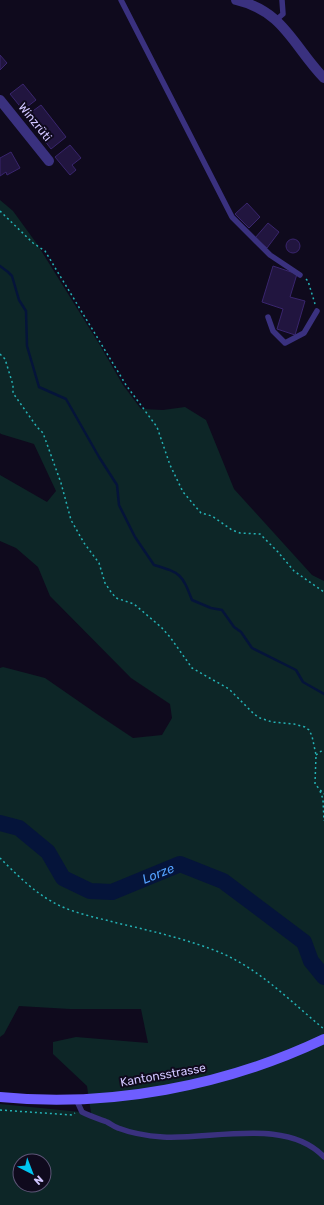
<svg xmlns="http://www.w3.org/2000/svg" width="324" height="1205" font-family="Rubik,sans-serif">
<rect width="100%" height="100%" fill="#0f0a1d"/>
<!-- green -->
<path fill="#0d2627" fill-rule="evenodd" d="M0,200L13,211L37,244L98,342L123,385L141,409L163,410L185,407L206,420L234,489L312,575L324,581V1205H0V1104L91,1113L87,1086L53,1054V1042L76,1037L148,1043L141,1009H70L19,1006L4,1034L0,1037V668L3,667L45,678L97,714L133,738L162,735L172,718L170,704L131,678L50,596L38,567L16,548L0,541V475L47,502L56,491L34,444L1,434L0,433ZM20,1161H44V1185H20Z"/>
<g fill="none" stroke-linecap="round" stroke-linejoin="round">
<!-- stream -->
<path stroke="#05143a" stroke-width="2.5" d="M0,266L8,272L12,276L19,300L26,311L27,346L39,387L66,399L99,457L117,485L119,505L135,537L154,565C181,573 182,574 192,600L211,608L222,610L234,627L241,632L252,648L296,670L303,682L324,694"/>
<!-- river -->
<path stroke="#05143a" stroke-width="16" id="s1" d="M0,823L19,828L48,852L63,878L90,891L112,892L180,864L223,881L304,942L311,961L324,977"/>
</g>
<!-- building -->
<g fill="#21153f" stroke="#39256d">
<path d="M0,55L7,63L0,70Z"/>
<path d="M23,84L36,100L23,110L10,94Z"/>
<path d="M41,105L66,137L51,149L26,116Z"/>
<path d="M70,145L81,158L72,165L76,170L70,175L55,157Z"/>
<path d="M11,152L20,168L7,175L6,172L0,176V158Z"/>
<path d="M247,203L260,217L249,228L235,214Z"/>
<path d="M268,223L279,232L267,248L255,238Z"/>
<circle cx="293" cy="246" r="7"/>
<path d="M273,266L297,274L290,297L305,301L295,335L277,329L283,309L262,302Z"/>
</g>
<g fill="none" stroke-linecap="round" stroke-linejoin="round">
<!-- path -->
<g stroke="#24b2b5" stroke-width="1.5" stroke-dasharray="2 3" stroke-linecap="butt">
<path d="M0,211L33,243L45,251L126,385L157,427L170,465L183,492L201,513L212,516L232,530L240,533L260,534L278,552L294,571L324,592"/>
<path d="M306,279L308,281L315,304"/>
<path d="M0,354L5,359L13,385V393L37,427L43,433L61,483L71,520L84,543L99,563L105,583L111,592L116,598L134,604L161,627L170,637L192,668L229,689L254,714L260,718L272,722L294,724L305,727L309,730L312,736L316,755L315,784L324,794"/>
<path d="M316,755L324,749"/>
<path d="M320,791L323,799L324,821"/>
<path d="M0,858C14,872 34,892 51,901C71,913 95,917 117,923C152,931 186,939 219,952C260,969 291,1002 324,1029"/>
<path d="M0,1110L72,1115L75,1113"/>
</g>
<!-- service -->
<g stroke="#3a317f" stroke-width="5.5">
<path d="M121,0L232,217L270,255L300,275"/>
<path d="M276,20L283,14L282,0"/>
<path d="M268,317L273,331L285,343L304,333L317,311"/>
<path d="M76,1099L82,1112C90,1116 99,1119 107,1122C111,1124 114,1127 118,1128C131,1133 148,1136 163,1137C212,1140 287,1117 324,1157"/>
</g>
<!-- minor -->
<path stroke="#3a317f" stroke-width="10" d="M0,100L49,161"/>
<!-- tertiary -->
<path stroke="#3a317f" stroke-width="10" d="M236,0C284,11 293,46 324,78"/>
<!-- secondary -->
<path stroke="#6e5dff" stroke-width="10" d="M0,1097C109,1108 225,1086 324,1039"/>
</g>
<g text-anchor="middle" stroke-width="4" stroke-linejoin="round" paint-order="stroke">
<!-- street labels -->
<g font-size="12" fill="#d1c6ff" stroke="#0f0a1d">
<text transform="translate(35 122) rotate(51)" y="4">Winzrüti</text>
<text transform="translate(163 1075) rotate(-10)" y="4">Kantonsstrasse</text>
</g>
<!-- water labels -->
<g font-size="13" font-style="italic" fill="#54a2ff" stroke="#0f0a1d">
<text dy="5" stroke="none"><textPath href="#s1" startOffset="189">Lorze</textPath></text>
</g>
</g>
<!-- north arrow -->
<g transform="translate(32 1173) rotate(138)"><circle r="19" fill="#0f0a1d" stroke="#5d5577"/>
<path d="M0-3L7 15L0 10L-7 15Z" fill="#00c5f1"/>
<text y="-6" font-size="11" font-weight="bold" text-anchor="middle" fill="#d1c6ff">N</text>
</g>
</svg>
